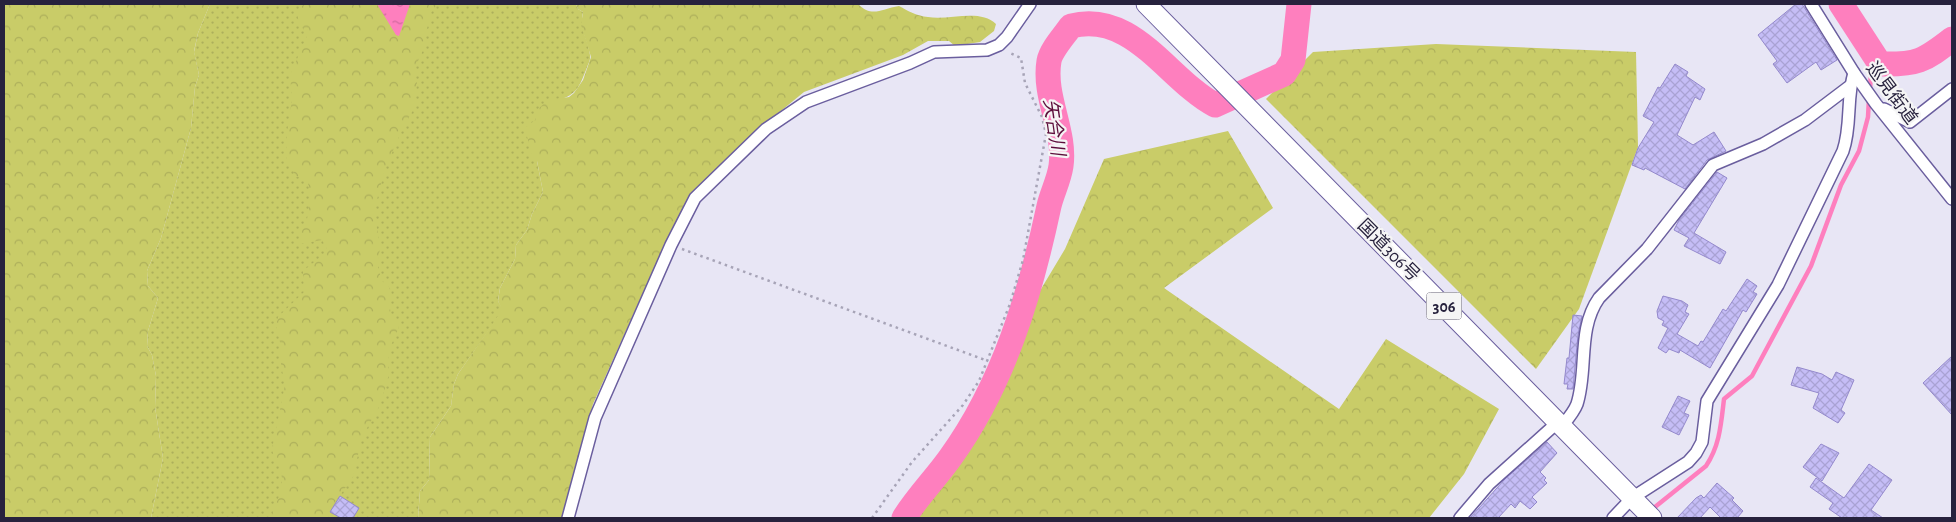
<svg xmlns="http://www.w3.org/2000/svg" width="1956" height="522" font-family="'Alegreya Sans','Noto Sans JP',sans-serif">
<defs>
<pattern id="grass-dots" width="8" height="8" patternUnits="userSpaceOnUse" patternTransform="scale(1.25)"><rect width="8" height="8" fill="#c9cc68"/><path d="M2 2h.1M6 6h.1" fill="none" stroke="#adaf5b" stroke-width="1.8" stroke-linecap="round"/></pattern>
<pattern id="forest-crowns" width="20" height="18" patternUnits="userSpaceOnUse" patternTransform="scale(1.25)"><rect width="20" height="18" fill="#c9cc68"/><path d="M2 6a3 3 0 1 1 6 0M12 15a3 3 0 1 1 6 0" fill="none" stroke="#adaf5b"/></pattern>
<pattern id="water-ripples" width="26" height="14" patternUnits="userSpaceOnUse" patternTransform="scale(1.25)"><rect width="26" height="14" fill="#fe7fbe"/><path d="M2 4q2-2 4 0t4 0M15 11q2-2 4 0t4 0" fill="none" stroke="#ce689c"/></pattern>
<pattern id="building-cross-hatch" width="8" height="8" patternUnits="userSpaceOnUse" patternTransform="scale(1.25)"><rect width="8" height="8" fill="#c5bdf6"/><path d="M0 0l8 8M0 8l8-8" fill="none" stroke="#a9a2d4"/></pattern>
</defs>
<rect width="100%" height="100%" fill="#e8e6f5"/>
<!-- grass -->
<path fill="url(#grass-dots)" d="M210,4H576L578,9L583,12C579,28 588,39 590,55C591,60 588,64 586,70C578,90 576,95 555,101L537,161L543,192L532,214L527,230L516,245L515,259L500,288L498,301L503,310L458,374L454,384L451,406L430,437L429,480L420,491L418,518H151L163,458L155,407L156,376L152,355L147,346L148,331L158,298L148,286L147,271L161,238L191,128L195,87L199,75L194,52L198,33Z"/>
<!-- forest -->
<g fill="url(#forest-crowns)">
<path d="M4,4H210L198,33L194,51L199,75L195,87L191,128L161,238L147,271L148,286L158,298L148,331L147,346L152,355L156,376L155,407L163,458L151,518H4Z"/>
<path d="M303,4H377L397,36L410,4H437L430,14L423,50L414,70L417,83L413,110L401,132L385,169L374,211L380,246L378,268L382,281C398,292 388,294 390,309C391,316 395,322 399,327L389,350L388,378L380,405L362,437L353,477L330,509L328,518H269C277,501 286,489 280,468C278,461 273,457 272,449L285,385L281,365V346L276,326L278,317L304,292L303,271L328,251L322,240L300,244L299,232L307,219L311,198L308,183L303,177H296L286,157L287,133L292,99L290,75L307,36L297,18Z"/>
<path d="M576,4H858C872,18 881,9 899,6C908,11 917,16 928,17C948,21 980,8 996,24L994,31L980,42L955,46L949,41H928L903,55L804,92L765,124L691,197L670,233L593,404L563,518H418L420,491L429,480L430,437L451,406L454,384L458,374L502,310L498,301L500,288L515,259L516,245L527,230L532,214L543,192L537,161L532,157L525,128L535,120L538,109L548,100L569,97L574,93L583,80L591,57L581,25L583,12L578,9Z"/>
<path d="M1436,44L1636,52L1638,147L1579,309L1536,369L1266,99L1313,52Z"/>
<path d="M1228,131L1273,208L1164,288L1339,409L1386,339L1499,409L1464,474L1429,518H904L1065,249L1104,159Z"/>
</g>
<!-- water -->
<path fill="url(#water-ripples)" d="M377,4H410L399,36L396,35Z"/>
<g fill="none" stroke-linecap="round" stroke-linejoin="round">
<!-- stream -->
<g stroke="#fe7fbe" stroke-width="4.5">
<path d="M1870,90L1871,71L1880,64"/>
<path d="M1650,511L1706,466C1720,445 1721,424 1724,399L1752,376L1811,266L1841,185L1859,151L1868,117L1869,98"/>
</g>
<!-- river -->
<g stroke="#fe7fbe" stroke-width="25">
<path d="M1841,4L1880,64C1917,65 1924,61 1952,39"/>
<path d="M904,518C917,497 935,479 950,458C1004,383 1030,295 1049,206C1052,193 1059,180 1061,166C1066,131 1043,97 1049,61C1051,50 1064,36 1071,26C1133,10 1168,80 1215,105L1284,74L1293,60L1299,4"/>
</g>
</g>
<!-- building -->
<g fill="url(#building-cross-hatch)" stroke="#9489cc">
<path d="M1796,4H1802L1837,60L1821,70L1816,62L1787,83L1773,64L1777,61L1758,35Z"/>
<path d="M1675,64L1688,72L1686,76L1705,89L1700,100L1695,97L1677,135L1693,145L1714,132L1726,151L1707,160L1685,189L1645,168L1644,170L1632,165L1638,148L1654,122L1643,116L1658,87L1660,88Z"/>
<path d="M1717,172L1727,178L1694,233L1726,252L1720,264L1684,246L1689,238L1674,230L1679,220Z"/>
<path d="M1747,279L1757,286L1753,292L1757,294L1746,312L1743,310L1710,368L1680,350L1679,353L1669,349L1666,353L1658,348L1668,328L1662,325L1664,321L1658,318L1657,311L1663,296L1682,301L1688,305L1685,312L1689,314L1677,334L1698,346L1701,341L1703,342L1723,309L1726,311Z"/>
<path d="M1573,315L1582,316L1578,335L1573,389H1567L1568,384H1564L1567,358H1569Z"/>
<path d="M1952,356V415L1923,383Z"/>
<path d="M1797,367L1822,374L1832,380L1836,372L1854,380L1841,410L1845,413L1838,423L1813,408L1819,393L1791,385Z"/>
<path d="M1678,396L1690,401L1684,413L1689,415L1679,435L1662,427Z"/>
<path d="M1547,442L1557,453L1540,472L1546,478L1544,480L1547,483L1532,497L1537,502L1530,509L1520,501L1515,508L1511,504L1498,518H1470L1505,479Z"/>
<path d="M1821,444L1839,453L1822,481L1803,467Z"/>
<path d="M1869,464L1892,480L1871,510L1883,518H1842L1829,509L1833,503L1810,487L1816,478L1844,498Z"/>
<path d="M1717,483L1734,498L1732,500L1743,511L1737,518H1721L1710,507L1700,518H1677L1696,498L1701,495L1704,498Z"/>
<path d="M340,496L359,508L353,518H341L330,512Z"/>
</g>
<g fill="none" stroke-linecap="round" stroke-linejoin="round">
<defs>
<g id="minor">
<path d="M1811,4L1854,73L1876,104L1952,199"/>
<path d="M1884,109L1910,122L1952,89"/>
<path d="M1562,426C1567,420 1574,412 1577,404C1588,370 1577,329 1599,298L1647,249L1713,165L1763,144L1805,120L1850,86"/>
<path d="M568,518L595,418L671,245L695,198L766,129L806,102L910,63L934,52L987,50L999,45L1007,37L1030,4"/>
<path d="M1460,518L1489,484L1558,422"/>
<path d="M1613,518L1632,498L1688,462L1696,453L1702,442L1707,401L1778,285L1843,151C1852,125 1846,98 1854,73"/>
</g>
<path id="trunk" d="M1146,4L1652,518"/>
</defs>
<!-- minor casing -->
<use href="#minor" stroke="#6a5e9e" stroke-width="14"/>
<!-- trunk casing -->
<use href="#trunk" stroke="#6a5e9e" stroke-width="21"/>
<!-- path -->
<g stroke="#a7a4b7" stroke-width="2.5" stroke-dasharray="2.5 4" stroke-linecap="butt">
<path d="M682,249L988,361"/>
<path d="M872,518L912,462L963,405L979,381L1010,304L1023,260L1046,134L1042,117L1025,83L1021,58L1008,52"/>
</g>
<!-- minor -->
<use href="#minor" stroke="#fff" stroke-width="11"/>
<!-- trunk -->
<use href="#trunk" stroke="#fff" stroke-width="19"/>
</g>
<g text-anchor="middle" stroke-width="4.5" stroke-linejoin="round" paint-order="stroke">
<!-- shield labels -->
<rect fill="#f5f5f5" stroke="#656174" stroke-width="1" x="1426.5" y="292.5" width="35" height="27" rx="4"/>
<g font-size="16" font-weight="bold" fill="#27223d">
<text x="1444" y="312">306</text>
</g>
<!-- street labels -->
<g font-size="18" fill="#27223d" stroke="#f5f5f5">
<text transform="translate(1892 93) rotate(53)" y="6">巡見街道</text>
<text transform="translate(1389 250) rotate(45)" y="6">国道306号</text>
</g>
<!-- water labels -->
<g font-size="19" font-style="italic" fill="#5d0e3b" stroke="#f5f5f5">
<text transform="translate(1055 127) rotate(82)" y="7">矢合川</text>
</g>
</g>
<!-- border -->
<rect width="1956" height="522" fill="none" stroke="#27223d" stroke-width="10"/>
</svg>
